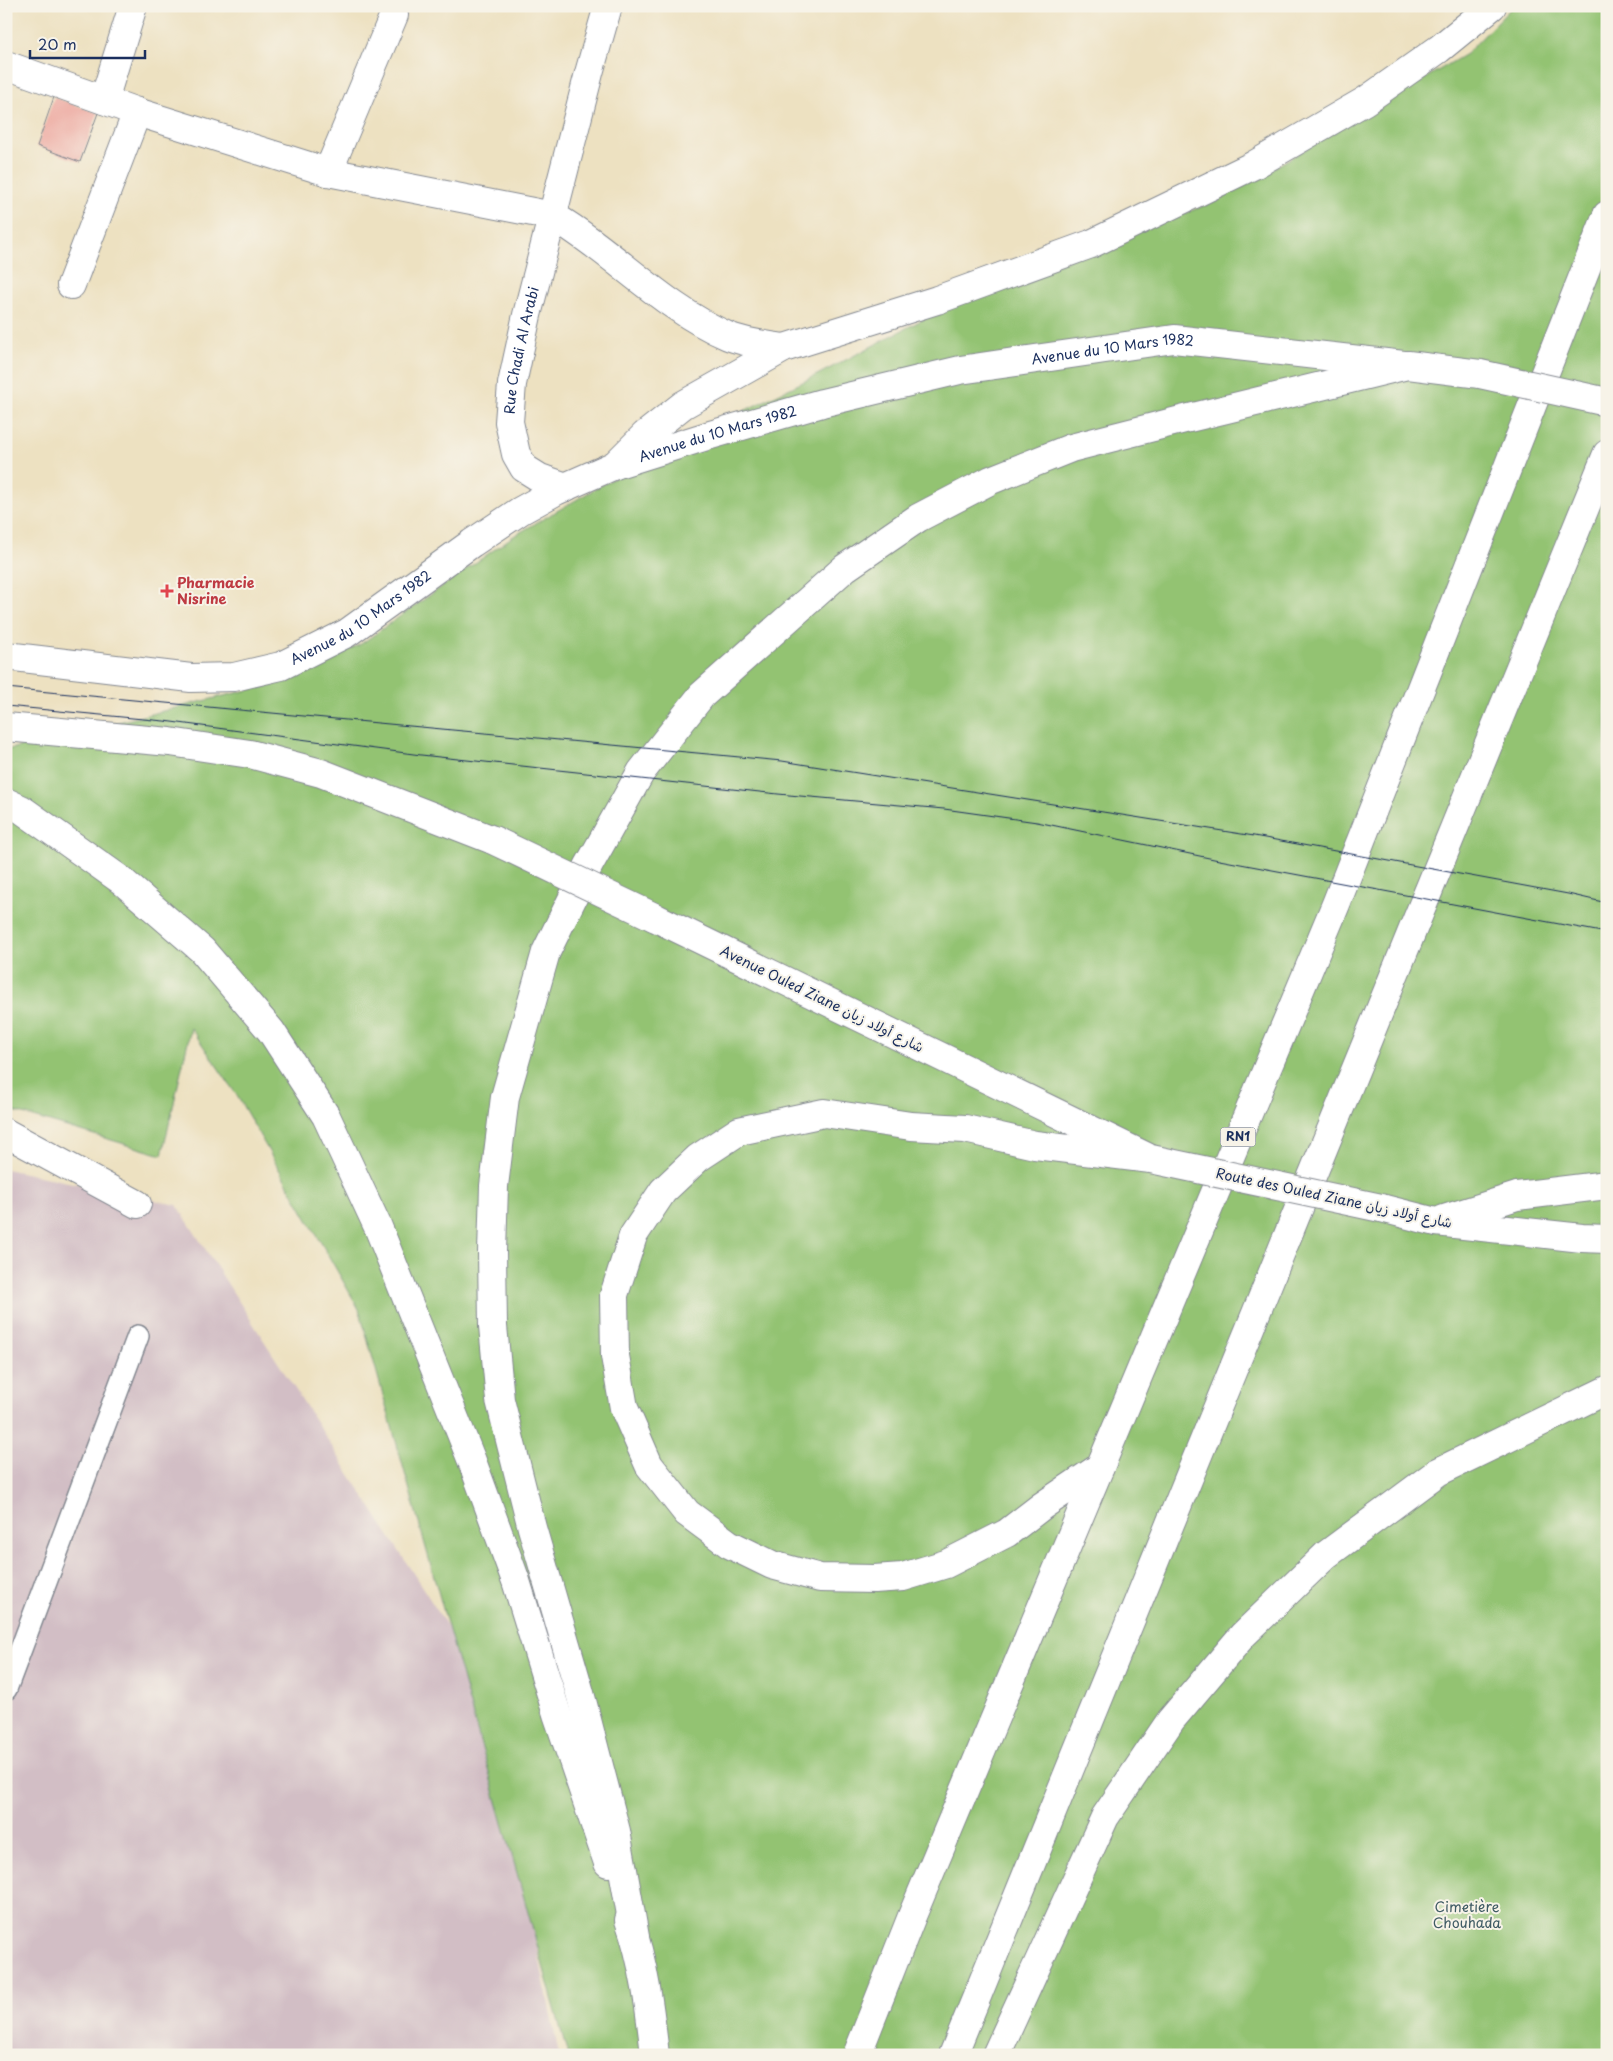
<svg xmlns="http://www.w3.org/2000/svg" width="1613" height="2061" font-family="'Playpen Sans','Playpen Sans Arabic',sans-serif">
<rect width="100%" height="100%" fill="#f7f3e8"/>
<filter id="ink" filterUnits="userSpaceOnUse"><feTurbulence type="fractalNoise" baseFrequency=".02" numOctaves="2"/><feDisplacementMap in="SourceGraphic" scale="10" xChannelSelector="R" yChannelSelector="G"/><feConvolveMatrix kernelMatrix="1 2 1 2 8 2 1 2 1" color-interpolation-filters="sRGB"/></filter>
<filter id="wash" filterUnits="userSpaceOnUse"><feTurbulence type="fractalNoise" baseFrequency=".0096" numOctaves="4" result="noise"/><feDisplacementMap in="SourceGraphic" scale="20" xChannelSelector="R" yChannelSelector="G"/><feGaussianBlur stdDeviation="1.12" result="paint"/><feColorMatrix in="noise" values="0 0 0 0 0 0 0 0 0 0 0 0 0 0 0 0 0 1.4 0 .05"/><feComposite in="paint" operator="in"/></filter>
<g filter="url(#wash)">
<rect width="100%" height="100%" fill="#ede1c1"/>
<!-- industrial -->
<path fill="#d2bec5" d="M6,1169L177,1205L483,1682L559,2055H6Z"/>
<!-- green -->
<path fill="#93c372" stroke="#577968" d="M1513,6H1607V2055H568L359,1309L236,1094L191,1028L162,1155L6,1109V750L280,682L361,644L512,537L652,456L821,373L935,313L1223,198L1466,54Z"/>
<g id="blocks">
<!-- building -->
<path fill="#eca098" d="M54,97L98,113L80,162L37,146Z"/>
</g>
</g>
<g filter="url(#ink)">
<use href="#blocks" fill-opacity="0" stroke="#848890" stroke-width="1"/>
<g fill="none" stroke-linecap="round" stroke-linejoin="round">
<defs>
<path id="service" d="M6,1689L138,1336"/>
<g id="minor">
<path d="M6,65L137,112L328,172L553,216"/>
<path d="M104,100L133,6"/>
<path d="M328,172L394,15"/>
<path d="M71,285L137,112"/>
<path d="M6,1133L137,1204"/>
</g>
<g id="tertiary">
<path d="M553,216C614,252 663,308 728,336C745,343 766,345 784,348"/>
<path id="s1" d="M566,487L540,478L524,468L516,454L509,422L512,384L527,315L589,73L608,6"/>
</g>
<g id="primary">
<path id="s2" d="M6,656L191,678L234,677L281,666L347,633L472,543L520,511L556,491L615,465L707,436L822,403L960,370L1174,339L1404,365"/>
<path d="M6,727L170,742L250,754L321,773L493,840"/>
<path d="M654,917L1147,1157"/>
</g>
<g id="trunk">
<path d="M615,465L645,435L683,405L784,348L937,300L1091,244L1254,165L1365,101L1439,49L1492,6"/>
<path d="M6,802L21,809L121,880L202,950L271,1031L326,1116L378,1227L472,1461L516,1581L557,1714L608,1863"/>
<path d="M1381,1208L1436,1222L1582,1238L1607,1239"/>
<path d="M1444,1219L1517,1196L1607,1185"/>
<path d="M1100,1467L1042,1506L1007,1533L946,1564L903,1577L874,1579L820,1578L772,1565L729,1544L687,1513L649,1465L624,1408L615,1356L614,1295L633,1236L663,1191L698,1158L739,1131L824,1113L911,1126L965,1129L1035,1145L1151,1159"/>
<path d="M629,1920C644,1962 650,2010 655,2055"/>
<path d="M635,1937L616,1831L580,1693L532,1528L500,1400L493,1326L492,1252L494,1186L505,1097L546,952L589,865L641,772L702,695L845,568L918,518L991,480L1071,448L1181,420L1408,365L1480,374"/>
<path d="M857,2055L912,1916L1336,904L1607,215"/>
<path d="M953,2055L1607,454"/>
<path d="M996,2055L1105,1817L1171,1720L1243,1635L1326,1555L1438,1472L1607,1390"/>
</g>
</defs>
<!-- service casing -->
<use href="#service" stroke="#848890" stroke-width="24"/>
<!-- minor casing -->
<use href="#minor" stroke="#848890" stroke-width="30"/>
<!-- tertiary casing -->
<use href="#tertiary" stroke="#848890" stroke-width="30"/>
<!-- primary casing -->
<use href="#primary" stroke="#848890" stroke-width="30"/>
<!-- trunk casing -->
<use href="#trunk" stroke="#848890" stroke-width="30"/>
<!-- service -->
<use href="#service" stroke="#fff" stroke-width="21"/>
<!-- minor -->
<use href="#minor" stroke="#fff" stroke-width="28"/>
<!-- tertiary -->
<use href="#tertiary" stroke="#fff" stroke-width="28"/>
<!-- primary -->
<use href="#primary" stroke="#fff" stroke-width="28"/>
<!-- trunk -->
<use href="#trunk" stroke="#fff" stroke-width="28"/>
<!-- tram -->
<g stroke="#1b2f5e" stroke-width="1">
<path d="M6,688L782,761L1254,836L1568,894L1607,903"/>
<path d="M6,706L164,721L421,755L778,794L944,809L1037,822L1214,859L1607,933"/>
</g>
<defs>
<path id="primary-bridge" d="M493,840L654,917"/>
<g id="trunk-bridge">
<path d="M1480,374L1607,402"/>
<path d="M1151,1159L1381,1208"/>
</g>
</defs>
<!-- primary-bridge casing -->
<use href="#primary-bridge" stroke="#848890" stroke-width="30" stroke-linecap="butt"/>
<!-- trunk-bridge casing -->
<use href="#trunk-bridge" stroke="#848890" stroke-width="30" stroke-linecap="butt"/>
<!-- primary-bridge -->
<use href="#primary-bridge" stroke="#fff" stroke-width="28"/>
<!-- trunk-bridge -->
<use href="#trunk-bridge" stroke="#fff" stroke-width="28"/>
</g>
</g>
<!-- markers -->
<path fill="#e0444e" stroke="#f7f3e8" stroke-width="2" d="M164.5 583.5h5v5h5v5h-5v5h-5v-5h-5v-5h5z"/>
<g text-anchor="middle" stroke-width="4" stroke-linejoin="round" paint-order="stroke">
<!-- shield labels -->
<rect fill="#f7f3e8" stroke="#5d6a87" stroke-width="1" x="1220.5" y="1127.5" width="35" height="19" rx="4"/>
<g font-size="12" font-weight="bold" fill="#1b2f5e">
<text x="1238" y="1141">RN1</text>
</g>
<!-- street labels -->
<g font-size="14" fill="#1b2f5e" stroke="#f7f3e8">
<text dy="5" stroke="none"><textPath href="#s1" startOffset="168">Rue Chadi Al Arabi</textPath></text>
<text dy="5" stroke="none"><textPath href="#s2" startOffset="1181">Avenue du 10 Mars 1982</textPath></text>
<text dy="5" stroke="none"><textPath href="#s2" startOffset="776">Avenue du 10 Mars 1982</textPath></text>
<text dy="5" stroke="none"><textPath href="#s2" startOffset="371">Avenue du 10 Mars 1982</textPath></text>
<text transform="translate(822 999) rotate(26)" y="5">Avenue Ouled Ziane شارع أولاد زيان</text>
<text transform="translate(1334 1198) rotate(12)" y="5">Route des Ouled Ziane شارع أولاد زيان</text>
</g>
<!-- health labels -->
<g font-size="14" font-weight="bold" fill="#be3a42" stroke="#f7f3e8" text-anchor="start">
<text x="177" y="588">Pharmacie<tspan x="177" dy="16">Nisrine</tspan></text>
</g>
<!-- park labels -->
<g font-size="14" fill="#3f5b64" stroke="#f7f3e8">
<text x="1467" y="1912">Cimetière<tspan x="1467" dy="16">Chouhada</tspan></text>
</g>
</g>
<!-- margin -->
<rect width="1613" height="2061" fill="none" stroke="#f7f3e8" stroke-width="25"/>
<!-- scale -->
<path d="M30 50v8h115v-8" fill="none" stroke="#1b2f5e" stroke-width="2.5"/>
<text x="38" y="50" font-size="15" fill="#1b2f5e" stroke="#f7f3e8" stroke-width="4" paint-order="stroke">20 m</text>
</svg>
